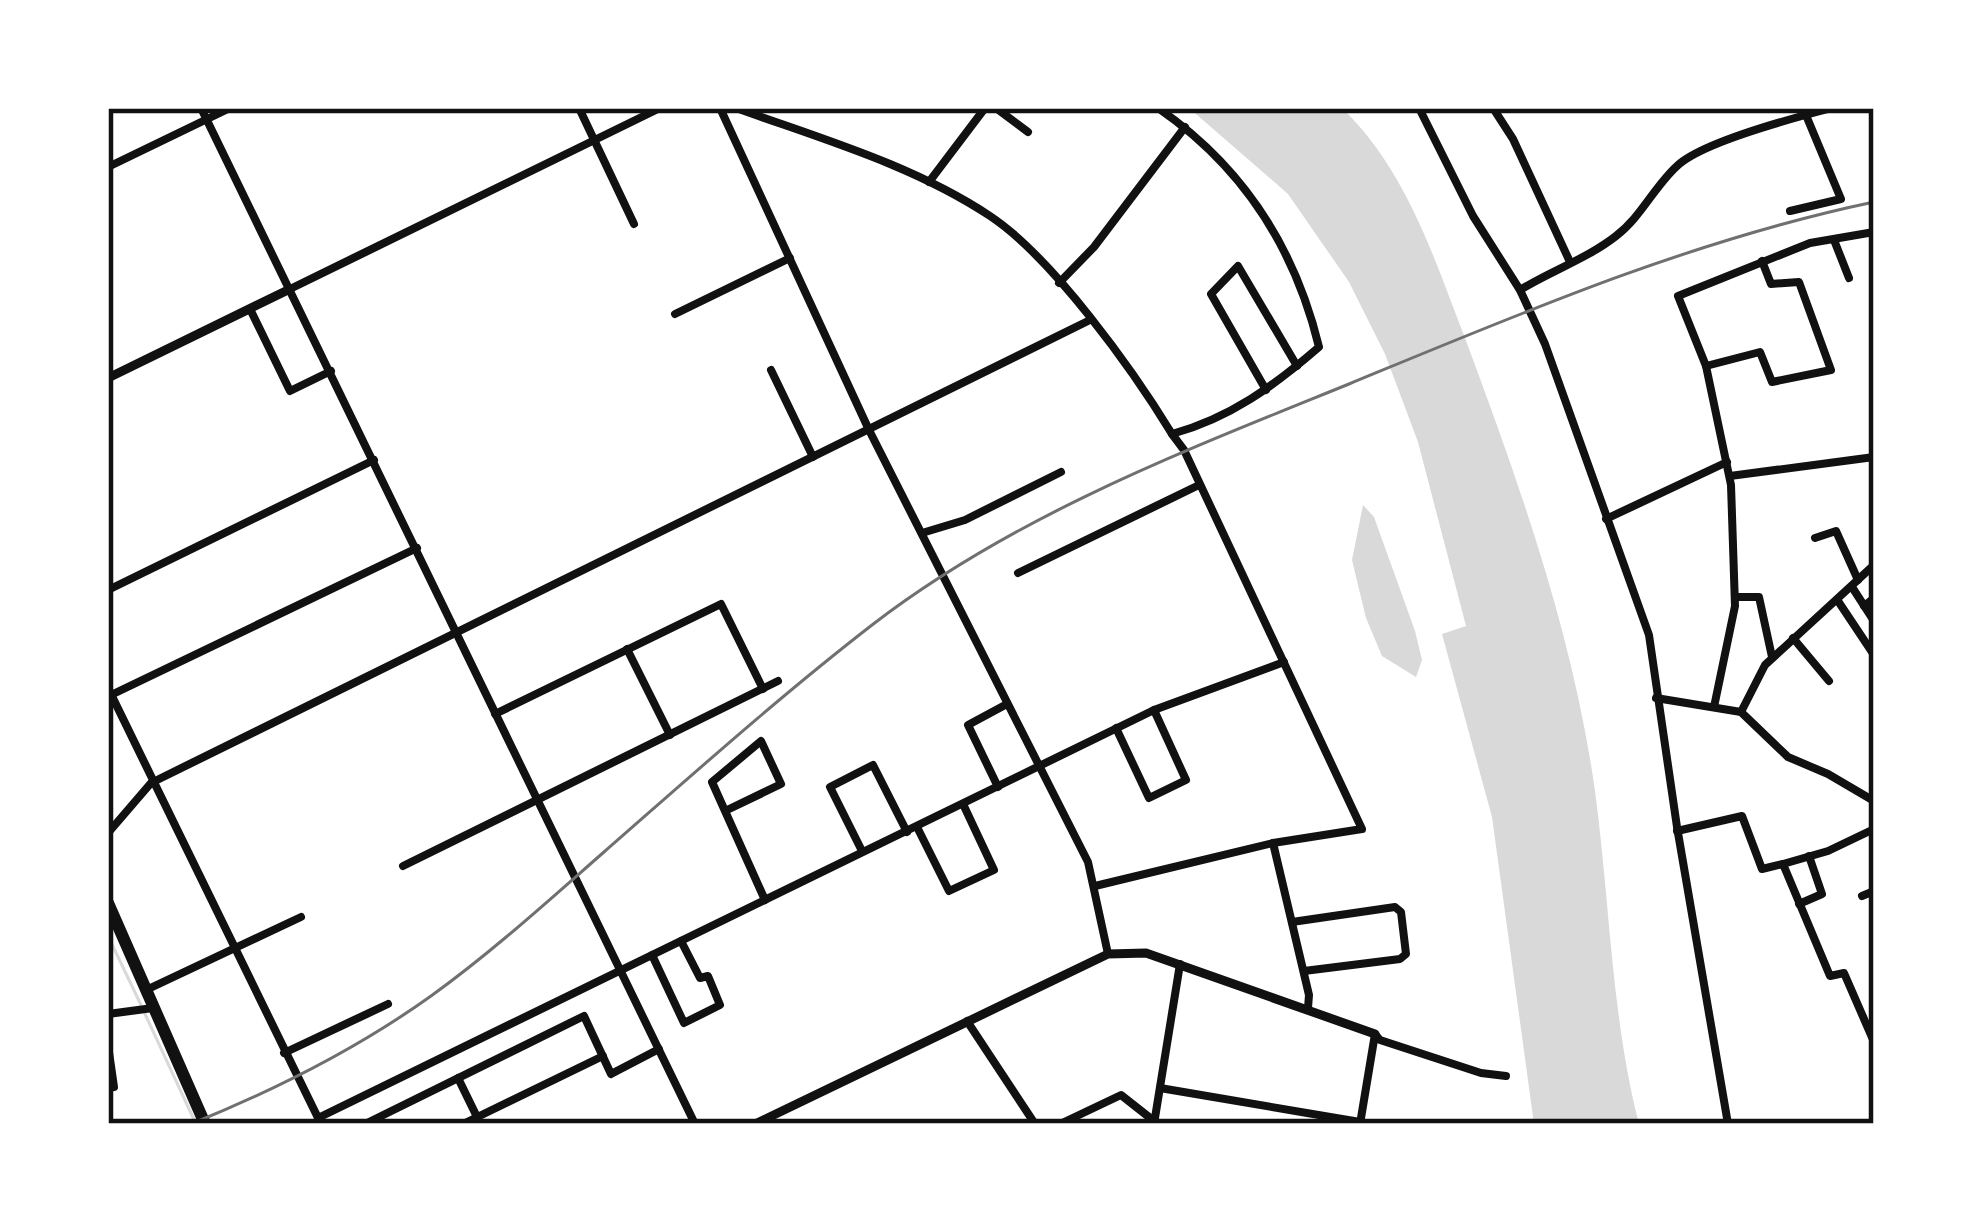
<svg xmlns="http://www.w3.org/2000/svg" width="1982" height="1232" font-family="Figtree,sans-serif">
<rect width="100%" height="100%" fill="#fff"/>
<!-- water -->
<g fill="#d9d9d9">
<path d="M1189,108H1342C1407,171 1433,256 1465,338C1520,486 1573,634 1595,791C1610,902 1611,1015 1639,1124H1534L1492,817L1442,634L1466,626L1418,442L1385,354L1349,282L1288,194Z"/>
<path d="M1363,505L1374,517L1415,631L1422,660L1416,677L1382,656L1366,618L1352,560Z"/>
</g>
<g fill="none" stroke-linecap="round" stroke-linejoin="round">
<!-- stream -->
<g stroke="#d9d9d9" stroke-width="3">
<path d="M108,936L141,1005"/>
<path d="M145,1014L196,1124"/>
</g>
<!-- minor -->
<g stroke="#111" stroke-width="8">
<path d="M201,108L695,1124"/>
<path d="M579,108L634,224"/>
<path d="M720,108L869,430L1088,862L1108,954"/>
<path d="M736,108C822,139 913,165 990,216C1052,257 1133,370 1172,434C1230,418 1274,386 1319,347C1295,248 1242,166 1158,108"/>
<path d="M996,108L1028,132"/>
<path d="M1419,108L1473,216L1520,290L1545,344L1649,635L1677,827L1728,1124"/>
<path d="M1493,108L1513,139L1570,262"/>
<path d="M108,167L230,108"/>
<path d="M929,182L985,108"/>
<path d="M1790,211L1841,199L1803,108"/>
<path d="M1834,240L1849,278"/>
<path d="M1059,283L1094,247L1185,127"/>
<path d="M290,289L660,108"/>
<path d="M1520,290C1551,271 1588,258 1616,236C1641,217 1654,187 1677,166C1702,142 1797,117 1832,108"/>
<path d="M250,309L290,391L331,371"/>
<path d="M675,314L790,258"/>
<path d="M1706,366L1760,352L1772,382L1831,370L1799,282L1771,284L1762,261"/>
<path d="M771,370L813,457"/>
<path d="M1874,386V388"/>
<path d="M1266,390L1211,294L1238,266L1297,366"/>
<path d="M1730,476L1874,457"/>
<path d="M1606,519L1727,462"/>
<path d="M922,533L965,520L1061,472"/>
<path d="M1815,538L1836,531L1858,580"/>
<path d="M1018,573L1199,485"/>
<path d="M1852,587L1874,621"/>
<path d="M108,590L374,460"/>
<path d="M1735,597H1759L1772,657"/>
<path d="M1838,601L1874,655"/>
<path d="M1864,606L1874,598"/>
<path d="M1793,638L1829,681"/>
<path d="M627,649L670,735"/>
<path d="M108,688L321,1124"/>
<path d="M111,695L417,548"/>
<path d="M1656,698L1741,712L1788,757L1828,774L1874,801"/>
<path d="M1714,707L1735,606L1731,485L1706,366L1678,296L1810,243L1874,232"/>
<path d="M1741,712L1765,665L1874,565"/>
<path d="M495,714L721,604L763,689"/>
<path d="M1116,728L1149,798L1186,780L1154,710"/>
<path d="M998,787L968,725L1007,704"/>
<path d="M725,811L712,782L761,741L781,784L725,811L765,900"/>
<path d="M917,827L949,891L994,870L963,804"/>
<path d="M1874,829L1828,851L1783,864L1830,976L1844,973L1874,1042"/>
<path d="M1677,831L1742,816L1762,869L1783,864"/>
<path d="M108,833L151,783L1090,320"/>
<path d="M1273,843L1309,995L1308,1008"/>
<path d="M862,851L830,787L873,765L907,832"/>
<path d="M403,866L778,681"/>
<path d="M1095,886L1273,843L1362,829L1184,450L1172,434"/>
<path d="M1862,896L1874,891"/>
<path d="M1799,904L1822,894L1809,856"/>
<path d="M1292,922L1395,907L1401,912L1406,954L1400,959L1304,971"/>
<path d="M652,955L684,1023L720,1005L708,976L700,978L681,941"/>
<path d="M146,990L301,917"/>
<path d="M108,1014L153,1008"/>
<path d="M967,1021L1035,1124"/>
<path d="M108,1045L114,1087L108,1088"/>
<path d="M284,1053L388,1004"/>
<path d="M458,1078L477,1117"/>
<path d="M1160,1088L1360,1122"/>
<path d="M318,1118L1154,710L1284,662"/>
<path d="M365,1124L584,1016L611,1074L659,1049"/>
<path d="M463,1124L603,1056"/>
<path d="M1060,1124L1121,1095L1154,1121"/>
<path d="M1154,1124L1180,964"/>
<path d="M1360,1124L1375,1034L1380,1040L1481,1073L1506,1076"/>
</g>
<!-- tertiary -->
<g stroke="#111" stroke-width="9">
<path d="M108,378L290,289"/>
<path d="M755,1124L1108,954L1146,953L1375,1034"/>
</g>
<!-- trunk -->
<path stroke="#111" stroke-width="12" d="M108,903L205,1124"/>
<!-- rail -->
<path stroke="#707070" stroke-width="3" d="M191,1124C275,1090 357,1049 431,996C492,952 548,901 604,852C692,775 779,697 872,625C1015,515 1184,451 1349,384C1521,313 1692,240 1874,202"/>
</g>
<!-- border -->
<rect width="1982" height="1232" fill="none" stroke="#ffffff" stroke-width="222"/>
<rect x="111" y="111" width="1760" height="1010" fill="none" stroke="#111" stroke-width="4.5"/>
</svg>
